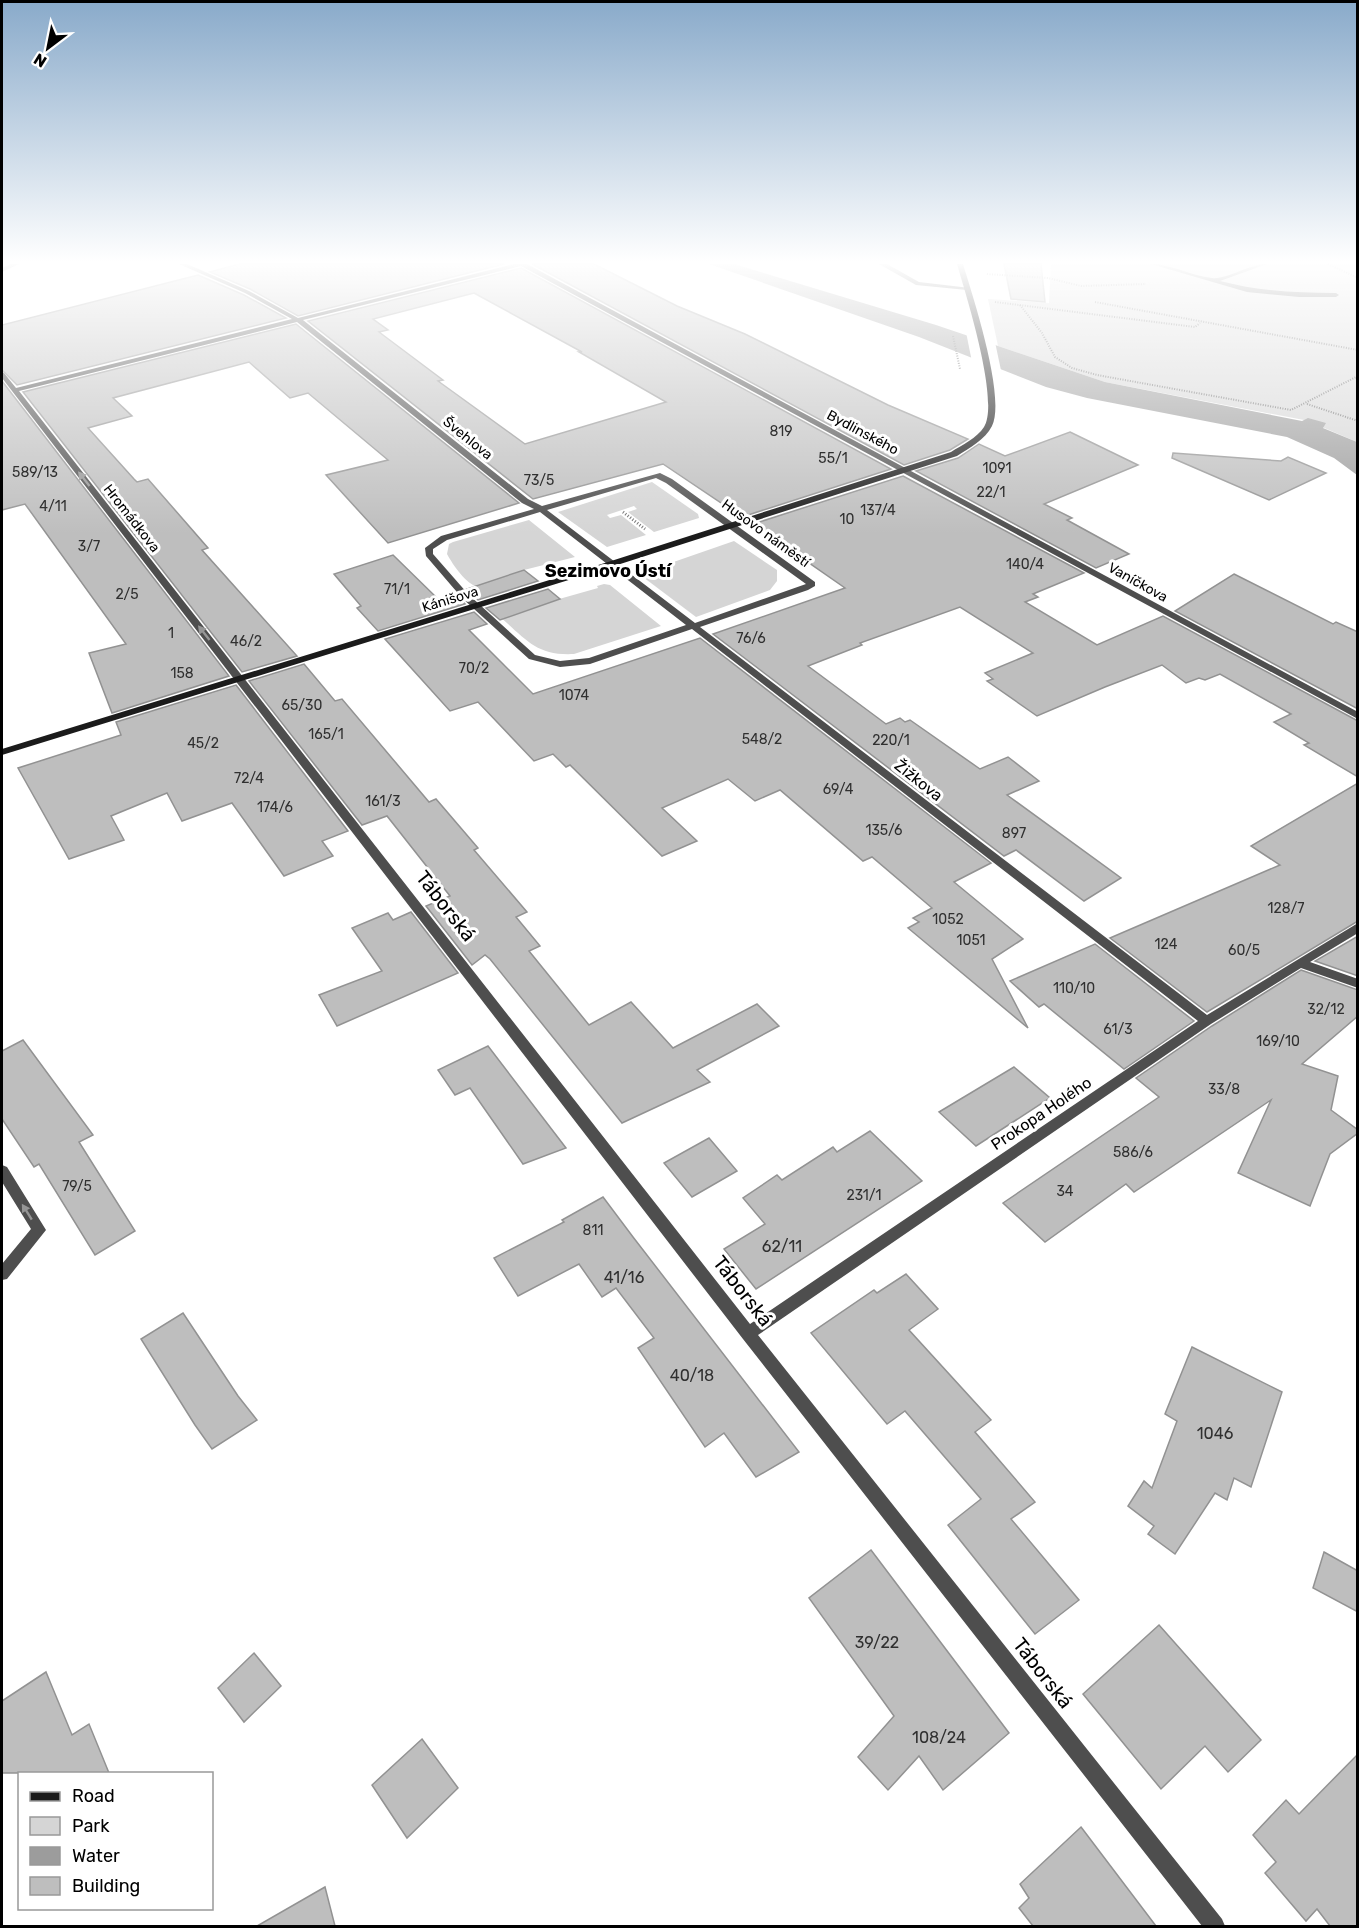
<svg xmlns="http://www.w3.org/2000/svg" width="1359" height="1928" font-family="Rubik,sans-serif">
<rect width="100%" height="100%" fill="#fff"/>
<!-- green -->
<g fill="#d5d5d5">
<path d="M1051,264H1357V442L1322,427L1325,424L1105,382L998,346L988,299L1049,303Z"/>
<path d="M652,482L698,514L699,518L654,532L628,512L637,509L634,506L607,515L610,518L621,515L646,535L607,547L558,512Z"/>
<path d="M529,520L575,557L524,570L478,587C466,584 453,565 447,554L449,544L453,542Z"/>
<path d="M734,541L777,570V581L770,590L696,617L639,574Z"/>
<path d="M604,584L610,585L661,626L574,654C536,656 526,639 499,616L598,588L597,586Z"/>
</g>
<!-- water -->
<path fill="#9c9c9c" d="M709,264H734L936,325L1105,382L1302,421L1308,418L1326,423L1323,428L1357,442V475L1334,458L1287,437L1087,398L1046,387L919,337Z"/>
<!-- pier -->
<path fill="#fff" d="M966,332L995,342L1002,375L972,362Z"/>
<!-- building -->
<g fill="#bebebe" stroke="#929292" stroke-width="1.5" fill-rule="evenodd">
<path d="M239,264H504L298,316L250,289L210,272Z"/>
<path d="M532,264H594L677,306L745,334L888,405L968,439L950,450L904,465Z"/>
<path d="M1004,264H1041L1045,302L1011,299Z"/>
<path d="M521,268L891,469L742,517L663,464L533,499L308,321ZM474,293L582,352H579L666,402L525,444L438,381L443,380L379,332L388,330L373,319Z"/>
<path d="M198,275L244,295L286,318L17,385L2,370V325Z"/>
<path d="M296,324L519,503L388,543L326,475L388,460L308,393L290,398L249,362L113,398L132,416L88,428L134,479L137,482L148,479L208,548L202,550L297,656L242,672L23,392Z"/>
<path d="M2,381L229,676L112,713L89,653L126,644L25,504L2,510Z"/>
<path d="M1070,432L1138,465L1044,504L1072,518L1067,520L1129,554L1096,568L916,471L958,458L979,444L1005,456Z"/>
<path d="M1173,453L1281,461L1288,457L1326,473L1269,500L1172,458Z"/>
<path d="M903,476L1084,573L1033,594L1038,597L1025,602L1097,645L1163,616L1358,721V777L1304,745L1309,743L1274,722L1291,714L1220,674L1205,680L1199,678L1186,683L1162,665L1105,687L1037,716L987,681L993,679L985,673L1033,653L960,607L860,643L862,645L808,666L886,724L900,718L905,722L910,720L980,769L1008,757L1039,781L1007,795L1121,878L1084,901L1016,850L1004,856L713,634L845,588L753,524Z"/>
<path d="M393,555L438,599L455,593L465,604L378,631L357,608L361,606L334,574Z"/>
<path d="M524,570L538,581L478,600L467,589Z"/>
<path d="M1234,574L1333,624L1336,622L1358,632V709L1175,611Z"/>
<path d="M548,589L560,599L500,620L486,608Z"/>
<path d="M474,612L487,624L469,630L533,694L700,638L991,863L954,882L1023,939L992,959L1028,1028L908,928L919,922L913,918L932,908L872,857L863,861L780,790L755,801L728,779L662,808L697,841L662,856L570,765L566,767L553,754L534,761L478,702L450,711L385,639Z"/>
<path d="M304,664L335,701L342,699L429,802L436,799L478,848L474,850L527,912L516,917L540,946L529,951L589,1025L631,1002L673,1048L757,1004L779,1026L697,1070L710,1082L622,1123L490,959L485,955L472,965L426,906L450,896L387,816L362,825L249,681Z"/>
<path d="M236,685L348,831L322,841L333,856L284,876L232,803L182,821L167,793L111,816L124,840L69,859L18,768L121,735L116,722Z"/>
<path d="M1358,783V921L1207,1012L1110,938L1280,865L1251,846Z"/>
<path d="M411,912L458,973L337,1026L319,995L382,971L352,928L388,913L393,920Z"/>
<path d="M1358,936V976L1315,961Z"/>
<path d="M1095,944L1194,1021L1124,1069L1044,1004L1039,1007L1010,981Z"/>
<path d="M1301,970L1358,990V1016L1302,1064L1338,1076L1331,1110L1358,1130V1133L1330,1154L1310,1206L1238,1173L1271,1100L1134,1192L1126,1184L1045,1242L1003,1203L1159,1097L1136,1078L1212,1026Z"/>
<path d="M23,1040L93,1135L79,1142L135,1231L95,1255L39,1164L34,1167L2,1119V1051Z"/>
<path d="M488,1046L566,1148L523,1164L470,1088L455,1095L438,1070Z"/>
<path d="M1014,1067L1050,1098L976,1146L939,1112Z"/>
<path d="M870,1131L922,1181L756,1289L724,1249L765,1224L743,1198L777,1175L782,1180L833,1147L837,1152Z"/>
<path d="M709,1138L737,1171L692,1197L664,1163Z"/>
<path d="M603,1197L633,1237L799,1452L756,1477L724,1433L705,1447L638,1348L654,1338L616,1288L602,1297L579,1264L518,1296L494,1258L564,1222L562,1220Z"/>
<path d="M906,1274L938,1309L909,1330L991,1420L975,1432L1035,1502L1011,1519L1079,1600L1035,1634L948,1525L981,1499L905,1411L887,1424L811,1333L874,1290L877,1293Z"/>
<path d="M183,1313L238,1396L257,1420L212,1449L195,1425L141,1339Z"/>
<path d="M1192,1347L1282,1392L1251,1487L1234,1478L1227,1500L1215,1493L1175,1554L1148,1534L1154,1526L1128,1506L1144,1481L1152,1488L1177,1421L1165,1414Z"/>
<path d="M871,1550L1009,1733L943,1790L919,1756L888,1790L858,1757L894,1716L809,1598Z"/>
<path d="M1324,1552L1358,1571V1612L1313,1588Z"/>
<path d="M1159,1625L1261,1740L1228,1772L1205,1746L1161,1789L1083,1694Z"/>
<path d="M254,1653L281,1686L244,1722L218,1688Z"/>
<path d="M46,1672L72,1735L89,1724L109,1773H2V1701Z"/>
<path d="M422,1739L458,1788L407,1838L372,1785Z"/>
<path d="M1358,1754V1926H1330L1317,1909L1306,1921L1265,1873L1276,1862L1253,1835L1286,1800L1299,1814Z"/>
<path d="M1081,1827L1156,1926H1033L1019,1908L1029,1898L1020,1884Z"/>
<path d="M325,1887L335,1926H257Z"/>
</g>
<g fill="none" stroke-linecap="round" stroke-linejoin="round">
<!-- path-far1 -->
<g stroke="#707070" stroke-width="2" stroke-dasharray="1 1.5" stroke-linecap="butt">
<path d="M1328,264L1358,278"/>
<path d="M987,274L1048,278L1081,286L1146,284"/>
<path d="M995,302L1195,327L1200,323"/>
<path d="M1095,302L1358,350"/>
<path d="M1020,305L1042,333L1055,357L1072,368L1097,375L1291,410L1358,376"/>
<path d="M953,336L960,369"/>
<path d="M1307,404L1358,421"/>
</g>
<!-- path -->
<path stroke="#707070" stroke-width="3" stroke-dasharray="1 2" stroke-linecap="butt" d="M623,512L645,529"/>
<!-- lane -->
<path fill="#4e4e4e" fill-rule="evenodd" d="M1151,264C1172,264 1191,276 1212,278C1226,280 1249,264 1267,264L1220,281C1258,291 1296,293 1336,293L1339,295L1336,297H1299L1247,292Z"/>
<!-- street -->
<g fill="#4e4e4e" fill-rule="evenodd">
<path d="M11,264H19L2,272V268Z"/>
<path d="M179,264H187L249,291L298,318L514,264H527L1358,712V719L521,266L303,320L528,499L542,506L660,473L672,479L815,582V586L808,590L700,627L1207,1015L1358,923V933L1310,962L1358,979V988L1301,968L1211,1024L758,1335L1222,1919L1225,1926H1202L743,1339L2,378V372L4,373L16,388L292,319L245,293ZM297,322L522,503L534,509L441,536L425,548L426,556L462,598L529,659L560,667L590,664L692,629L1198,1021L750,1324L19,391ZM656,478L666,483L806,584L695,623L547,510ZM540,512L686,625L589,658L560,661L535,655L468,594L433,554V549L447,540Z"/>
<path d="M879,264H887L919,282L970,288L967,290L916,285Z"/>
<path d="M2,1165L7,1167L46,1230L7,1279L2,1280V1264L31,1229L2,1182Z"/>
</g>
<!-- secondary -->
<path fill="#1b1b1b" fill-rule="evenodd" d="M957,264H963C973,297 1006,397 992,426C985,440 969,448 957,456L614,566L2,755V749L608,562L951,452C962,445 977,438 984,427C1000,401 966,295 957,264Z"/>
</g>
<!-- one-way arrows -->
<defs><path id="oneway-solid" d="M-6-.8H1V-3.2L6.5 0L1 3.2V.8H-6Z" transform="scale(1.5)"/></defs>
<g fill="#959595">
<use href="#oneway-solid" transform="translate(84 479) rotate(-128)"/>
<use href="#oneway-solid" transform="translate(204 633) rotate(-128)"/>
<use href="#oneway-solid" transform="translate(27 1212) rotate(-122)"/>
</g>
<!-- sky -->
<linearGradient id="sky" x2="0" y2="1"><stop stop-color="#89aaca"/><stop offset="0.49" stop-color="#fff"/><stop offset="1" stop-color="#fff" stop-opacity="0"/></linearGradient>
<rect width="1359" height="534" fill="url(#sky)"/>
<g text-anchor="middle" stroke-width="6" stroke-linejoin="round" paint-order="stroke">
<!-- number labels -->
<g font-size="14" fill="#303030">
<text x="781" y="436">819</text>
<text x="833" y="463">55/1</text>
<text x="997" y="473">1091</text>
<text x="35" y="477">589/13</text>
<text x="539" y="485">73/5</text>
<text x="991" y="497">22/1</text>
<text x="53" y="511">4/11</text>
<text x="878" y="515">137/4</text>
<text x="847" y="524">10</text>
<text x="89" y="551">3/7</text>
<text x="1025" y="569">140/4</text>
<text x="397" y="594">71/1</text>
<text x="127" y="599">2/5</text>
<text x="171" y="638">1</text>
<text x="751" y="643">76/6</text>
<text x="246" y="646">46/2</text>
<text x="474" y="673">70/2</text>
<text x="182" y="678">158</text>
<text x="574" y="700">1074</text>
<text x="302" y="710">65/30</text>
<text x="326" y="739">165/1</text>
<text x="762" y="744">548/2</text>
<text x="891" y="745">220/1</text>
<text x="203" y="748">45/2</text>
<text x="249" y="783">72/4</text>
<text x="838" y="794">69/4</text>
<text x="383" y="806">161/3</text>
<text x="275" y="812">174/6</text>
<text x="884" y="835">135/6</text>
<text x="1014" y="838">897</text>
<text x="1286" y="913">128/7</text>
<text x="948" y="924">1052</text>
<text x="971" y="945">1051</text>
<text x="1166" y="949">124</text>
<text x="1244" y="955">60/5</text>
<text x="1074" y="993">110/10</text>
<text x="1326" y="1014">32/12</text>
<text x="1118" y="1034">61/3</text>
<text x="1278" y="1046">169/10</text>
<text x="1224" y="1094">33/8</text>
<text x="1133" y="1157">586/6</text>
<text x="77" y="1191">79/5</text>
<text x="1065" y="1196">34</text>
<text x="864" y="1200">231/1</text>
<text x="593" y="1235">811</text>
</g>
<!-- far-street labels -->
<g font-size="14" fill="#000" stroke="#fff">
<text transform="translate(863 432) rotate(28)" y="5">Bydlinského</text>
<text transform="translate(468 438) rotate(39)" y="5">Švehlova</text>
<text transform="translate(132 518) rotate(52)" y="5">Hromádkova</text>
<text transform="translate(766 533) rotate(36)" y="5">Husovo náměstí</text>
<text transform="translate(1138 582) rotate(29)" y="5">Vaníčkova</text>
<text transform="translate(450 599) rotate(-17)" y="5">Kánišova</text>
</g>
<!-- street labels -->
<g font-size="16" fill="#000" stroke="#fff">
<text transform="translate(919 780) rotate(38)" y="6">Žižkova</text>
<text transform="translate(1041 1113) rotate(-34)" y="6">Prokopa Holého</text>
</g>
<!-- near-number labels -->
<g font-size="16" fill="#303030">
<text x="782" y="1252">62/11</text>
<text x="624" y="1283">41/16</text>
<text x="692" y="1381">40/18</text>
<text x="1215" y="1439">1046</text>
<text x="877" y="1648">39/22</text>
<text x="939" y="1743">108/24</text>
</g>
<!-- far-district labels -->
<g font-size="18" font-weight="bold" fill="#000" stroke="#fff">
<text x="608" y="577">Sezimovo Ústí</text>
</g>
<!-- near-street labels -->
<g font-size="20" fill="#000" stroke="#fff">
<text transform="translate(446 906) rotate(52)" y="7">Táborská</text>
<text transform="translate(743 1291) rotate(52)" y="7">Táborská</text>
<text transform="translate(1043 1673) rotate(52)" y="7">Táborská</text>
</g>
</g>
<!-- border -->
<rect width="1359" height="1928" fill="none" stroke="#000000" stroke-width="6"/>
<!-- legend -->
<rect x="18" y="1772" width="195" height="138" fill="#ffffff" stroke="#999999" stroke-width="1.5"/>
<rect x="30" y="1792" width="30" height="9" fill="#1b1b1b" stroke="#999999" stroke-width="1.5"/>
<text x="72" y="1802" font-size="18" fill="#000000">Road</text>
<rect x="30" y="1817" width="30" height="18" fill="#d5d5d5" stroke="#999999" stroke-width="1.5"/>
<text x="72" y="1832" font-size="18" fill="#000000">Park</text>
<rect x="30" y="1847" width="30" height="18" fill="#9c9c9c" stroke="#999999" stroke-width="1.5"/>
<text x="72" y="1862" font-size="18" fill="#000000">Water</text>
<rect x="30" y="1877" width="30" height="18" fill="#bebebe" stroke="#999999" stroke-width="1.5"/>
<text x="72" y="1892" font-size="18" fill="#000000">Building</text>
<!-- north arrow -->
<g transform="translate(48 48) rotate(212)" stroke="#ffffff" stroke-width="4.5" paint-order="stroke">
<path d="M0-4.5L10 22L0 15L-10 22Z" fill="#000000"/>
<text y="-9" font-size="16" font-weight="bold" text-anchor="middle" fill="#000000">N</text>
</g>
</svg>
